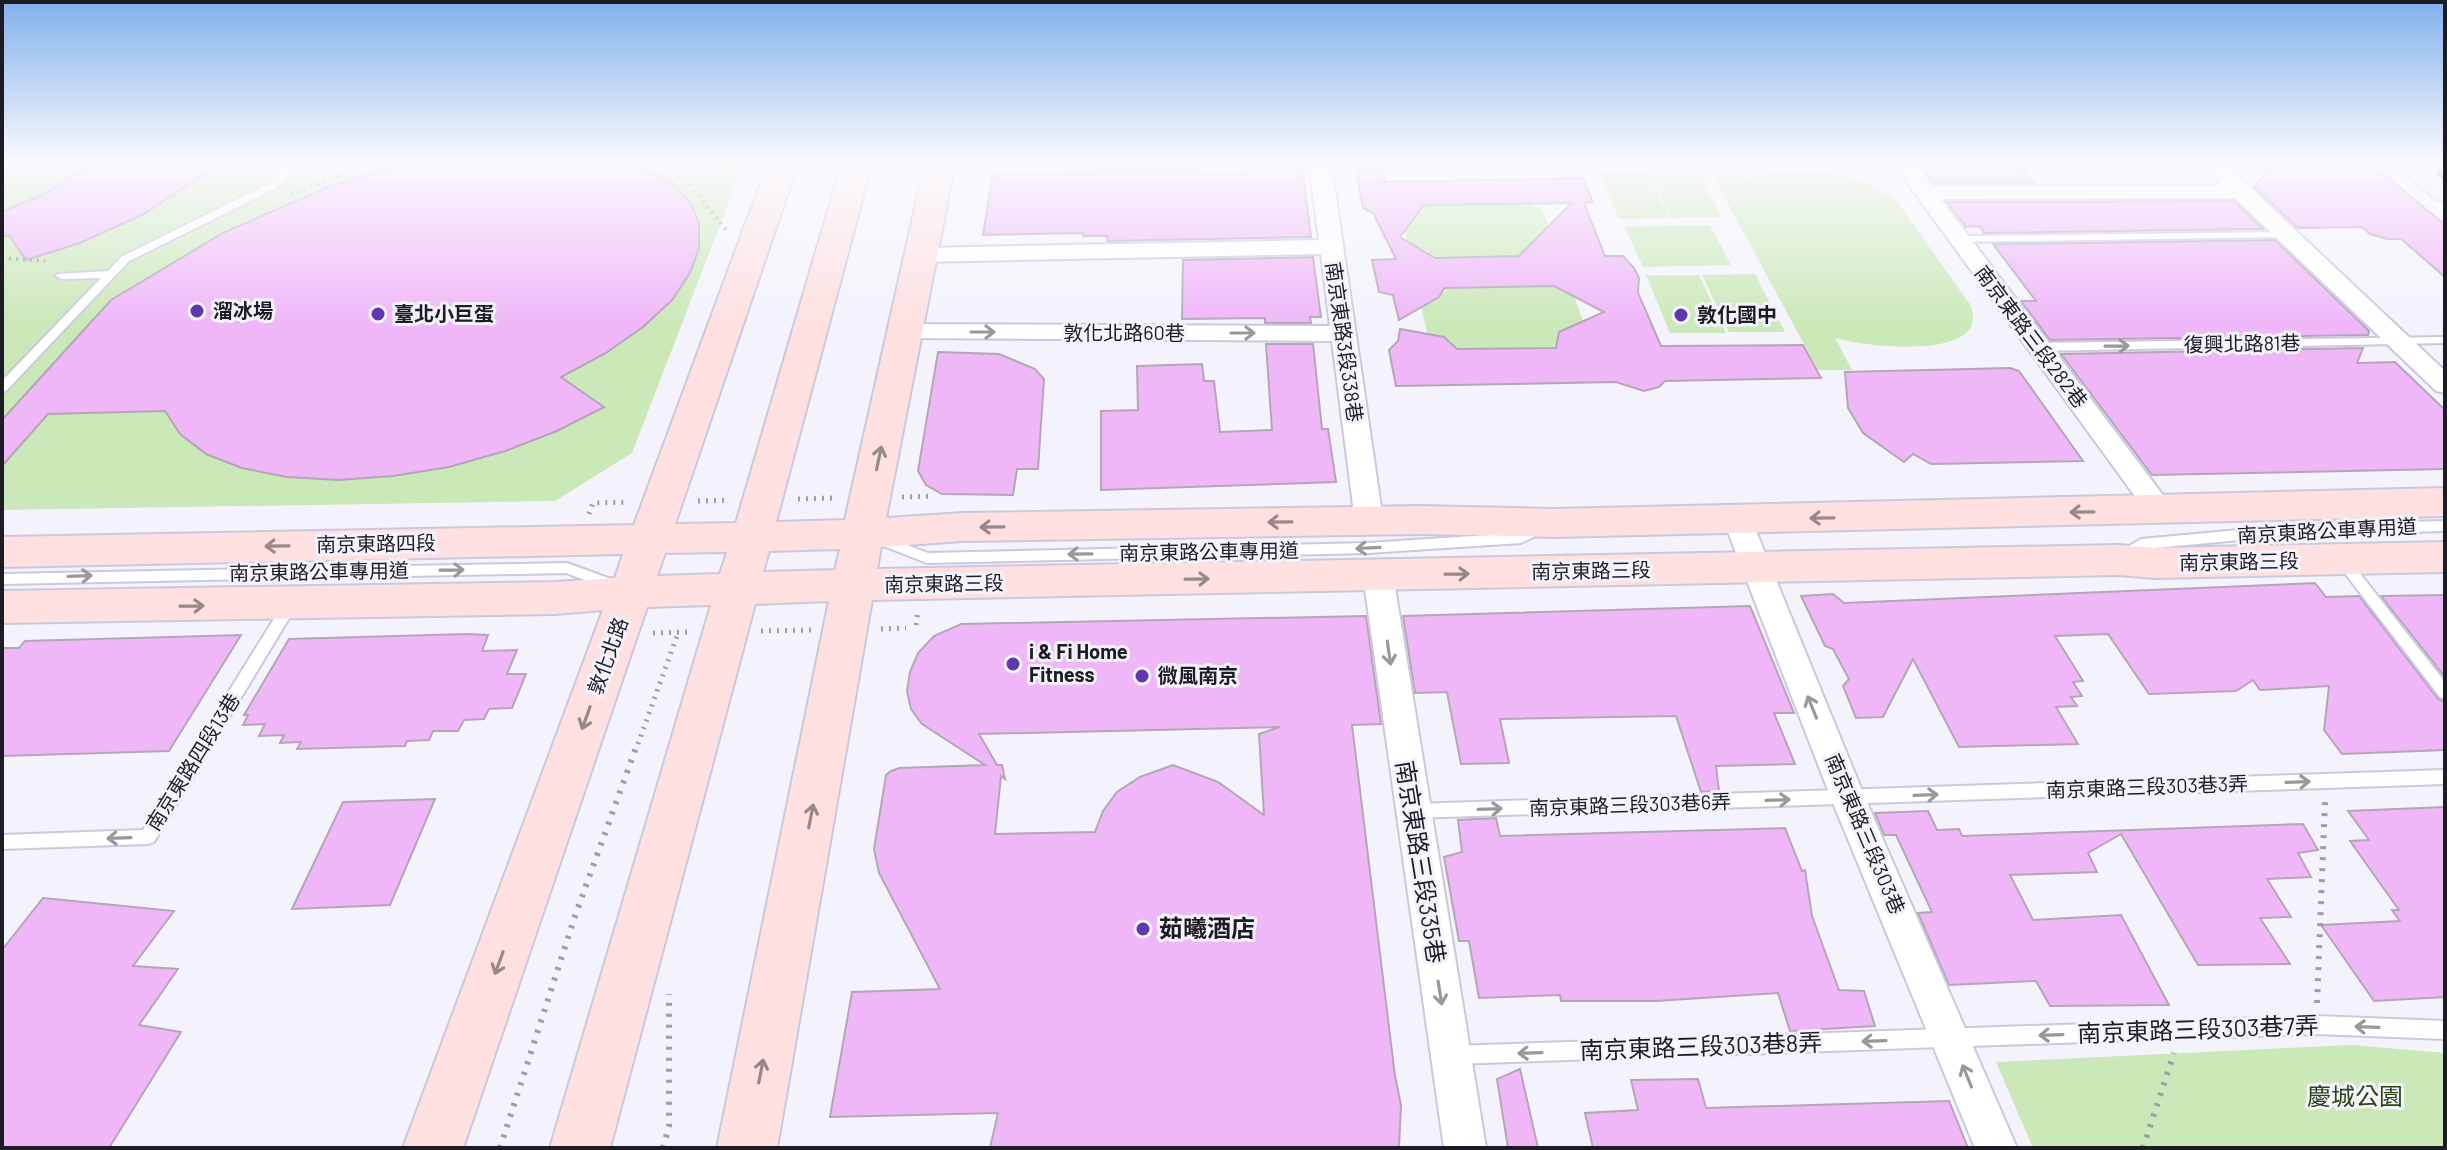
<svg xmlns="http://www.w3.org/2000/svg" width="2447" height="1150" font-family="Barlow,'Noto Sans TC',sans-serif">
<rect width="100%" height="100%" fill="#f4f3fc"/>
<!-- green -->
<g fill="#cbe8b8">
<path d="M2,163H744L632,453L555,501L2,510Z"/>
<path d="M1706,163H1733L1743,180C1789,162 1858,168 1896,200L1971,306C1991,363 1861,346 1835,338L1852,370H1818Z"/>
<path d="M1696,169L1722,217L1671,218L1648,170Z"/>
<path d="M1646,170L1670,218L1619,219L1598,171Z"/>
<path d="M1529,203L1532,207H1541L1553,239L1544,256L1428,258L1429,252L1421,248L1409,250L1400,213L1417,205Z"/>
<path d="M1710,225L1731,265L1643,267L1625,227Z"/>
<path d="M1755,274L1785,332H1729L1702,275Z"/>
<path d="M1646,275H1699L1726,333H1670Z"/>
<path d="M1556,286L1562,291H1572L1589,337L1577,347L1453,349L1451,341L1444,337L1429,340L1419,297L1436,299L1441,294L1438,288Z"/>
<path d="M2351,1045L2445,1053V1148H2033L1996,1062Z"/>
</g>
<!-- building -->
<g fill="#efb7f8" stroke="#b5a6b7" stroke-width="2" fill-rule="evenodd">
<path d="M90,163H222L142,215L80,243L26,260L9,235L2,237V212L46,193Z"/>
<path d="M404,163H635L674,184L691,203L699,224V248L690,273L672,300L643,327L606,353L561,377L604,407L557,431L505,451L449,467L393,476L338,480L287,477L242,468L206,454L180,434L165,411L48,414L2,466V420L111,300L223,233L328,187Z"/>
<path d="M1918,163H2016L2033,183H1933Z"/>
<path d="M2274,163H2370L2445,225V277L2401,239H2387L2370,234L2362,227L2298,228L2254,187Z"/>
<path d="M1247,166H1302L1311,237L1107,241L1108,236H1083V233L983,235L993,173L1177,170L1247,174Z"/>
<path d="M1356,170H1384V182L1583,178L1593,202L1584,203L1605,256H1623L1634,268L1639,278L1638,293L1661,346L1803,345L1821,378L1665,381L1659,387L1644,391L1616,382L1396,386L1389,350L1398,341L1400,329L1444,337L1457,349L1556,348L1559,332L1604,312L1554,286L1444,288L1439,297L1399,320L1393,295L1379,292L1372,260L1396,259L1373,213L1363,208ZM1572,203L1519,256L1435,258L1400,237L1424,205Z"/>
<path d="M2234,201L2263,229L1984,233L1979,226L1966,227L1947,202Z"/>
<path d="M2275,240L2369,331L2368,335L2050,340L2021,301H2036L1993,244Z"/>
<path d="M1313,257L1321,317H1310L1311,323H1265V318L1182,319L1183,260Z"/>
<path d="M1266,344H1313L1322,429H1328L1336,482L1101,490V411L1138,410L1137,366L1202,364L1204,381H1214L1220,432L1272,430Z"/>
<path d="M2363,348L2357,363L2395,362L2445,410V469L2152,475L2061,354Z"/>
<path d="M938,352L999,354L1035,369L1044,379L1038,469H1017L1013,495L942,494L926,485L918,471Z"/>
<path d="M2010,368L2019,371L2083,461L1931,464L1913,454L1904,462L1863,433L1848,408L1845,372Z"/>
<path d="M2315,583L2326,597L2359,596L2438,699L2445,702V750L2342,754L2324,730L2329,686L2260,690L2253,680L2236,691L2149,694L2108,634L2055,636L2083,681L2073,682L2082,696L2071,697L2077,706L2056,707L2078,744L1959,747L1913,659L1883,717L1856,718L1843,686L1849,679L1833,649L1825,646L1801,596L1833,594L1844,603Z"/>
<path d="M2445,595V677L2381,596Z"/>
<path d="M1750,606L1794,713H1774L1795,764L1716,766L1719,791L1701,792L1676,716L1500,719L1509,763L1461,764L1447,692L1415,693L1403,616Z"/>
<path d="M1366,616L1381,724L1352,725L1395,1076L1401,1105L1399,1148H990L998,1113L830,1117L852,992L940,989L879,873L874,849L886,775L891,771L899,768L985,765L922,724L911,709L907,691L910,672L918,653L934,636L961,624ZM1280,727L1259,734L1264,815L1218,782L1173,765L1140,777L1117,792L1103,811L1095,832L995,834L1001,776L1005,779L1002,765H997L979,734Z"/>
<path d="M466,634L488,635L482,651L517,650L507,674H526L512,708L489,709L484,719L464,720L458,731H433L429,740L407,741L405,746L297,749L301,742L280,743L284,735L259,736L265,724L243,725L248,715H244L289,639Z"/>
<path d="M241,635L169,751L2,756V648H19L25,641Z"/>
<path d="M435,799L390,905L292,909L343,802Z"/>
<path d="M2445,807V997L2374,1001L2321,925L2400,921L2392,910H2399L2350,841L2369,840L2348,811Z"/>
<path d="M1928,811L1937,830L1959,829L1962,836L2303,824L2318,850L2298,853L2311,877L2267,879L2291,917L2260,918L2290,964L2198,965L2121,834L2088,853L2097,872L2010,875L2033,920L2121,915L2169,1005L2050,1006L2036,981L1949,985L1918,913L1932,912L1896,835H1884L1875,813Z"/>
<path d="M1496,818L1500,836L1785,828L1802,871L1805,870L1812,916L1839,990L1864,991L1875,1026L1790,1031L1778,993L1656,1001H1561L1560,995L1479,998L1469,941H1459L1444,857L1462,852L1458,820Z"/>
<path d="M43,898L174,911L133,966L178,969L139,1025L181,1032L109,1148H2V950Z"/>
<path d="M1520,1069L1538,1148H1508L1497,1079Z"/>
<path d="M1698,1079L1706,1108L1949,1101L1968,1148H1593L1585,1113L1638,1110L1631,1080Z"/>
</g>
<g fill="none" stroke-linecap="round" stroke-linejoin="round">
<defs>
<g id="service">
<path d="M288,163H299L276,188L129,261L6,391L2,392V381L101,278L62,279L56,276L58,274L108,271L121,257L268,184Z"/>
<path d="M2287,232L2292,235L2291,237L1959,242L1954,239L1959,236Z"/>
<path d="M2445,337V343L2039,351L2033,347L2039,343Z"/>
<path d="M2445,521V531L2294,535L2144,549L2121,562L2114,557L2116,554L2141,539L2294,525Z"/>
<path d="M1539,524L1544,526L1546,529L1544,532L1521,543L1368,553L927,563L873,542L871,539L878,534L928,553L1368,543L1519,533Z"/>
<path d="M2342,555L2347,557L2445,682V699L2440,697L2337,563L2335,560L2337,557Z"/>
<path d="M567,563L619,582L621,586L614,591L566,573L2,584V574Z"/>
<path d="M290,600L295,601L297,605L154,842L148,844L2,849V835L143,830L285,601Z"/>
<path d="M2445,770V784L1414,818L1408,816L1406,811L1408,806L1414,804Z"/>
<path d="M2316,1016L2445,1021V1039L2316,1034L1454,1064L1447,1061L1445,1055L1447,1049L1454,1046Z"/>
</g>
<g id="minor">
<path d="M1309,163H1331L1383,521L1379,528L1369,531L1359,528L1355,521L1332,341L905,338L896,336L893,331L896,326L905,324L1330,326L1321,254L921,262L913,260L909,255L913,250L921,248L1319,240Z"/>
<path d="M1893,163H1914L1932,186L2221,185L2201,163H2224L2445,371V393L2436,391L2235,198L1941,199L2174,510L2170,517L2160,520L2150,517Z"/>
<path d="M1737,509L1747,512L1751,519L1865,798L2017,1148H1975L1831,798L1723,519L1727,512Z"/>
<path d="M1378,564L1389,567L1393,575L1486,1148H1444L1363,575L1367,567Z"/>
</g>
<g id="secondary">
<path d="M768,163H798L675,524L736,523L842,163H872L776,522L845,520L925,163H955L886,518L962,513L1420,506L1554,509L2445,488V516L1554,537L1420,534L962,541L881,547L877,569L2118,545L2156,548L2445,542V572L2156,578L2118,575L872,600L777,1148H717L829,601L755,604L610,1148H550L711,605L647,607L463,1148H403L603,610L555,614L2,623V591L555,582L615,578L623,554L2,567V537L634,525ZM840,549L835,570L763,572L769,551ZM727,552L720,574L657,576L665,553Z"/>
<path d="M2394,163H2428L2445,177V201L2434,198Z"/>
</g>
</defs>
<!-- service casing -->
<use href="#service" stroke="#cbc8dd" stroke-width="4"/>
<!-- minor casing -->
<use href="#minor" stroke="#cbc8dd" stroke-width="4"/>
<!-- secondary casing -->
<use href="#secondary" stroke="#cbc8dd" stroke-width="4"/>
<!-- path-far2 -->
<g stroke="#9f9ea7" stroke-width="4" stroke-dasharray="2 5" stroke-linecap="butt">
<path d="M662,163L687,181L727,231"/>
<path d="M666,163L698,171L735,163"/>
<path d="M291,195L372,163"/>
<path d="M2,258L45,261"/>
</g>
<!-- path-far1 -->
<g stroke="#9f9ea7" stroke-width="5" stroke-dasharray="2 6" stroke-linecap="butt">
<path d="M902,497L932,496"/>
<path d="M798,499L836,498"/>
<path d="M698,501L728,500"/>
<path d="M589,514L593,503L628,502"/>
<path d="M916,625L918,610"/>
<path d="M881,629L906,628"/>
<path d="M761,631L811,630"/>
<path d="M653,633L691,632"/>
<path d="M638,744L678,633"/>
</g>
<!-- path -->
<g stroke="#9f9ea7" stroke-width="6" stroke-dasharray="3 8" stroke-linecap="butt">
<path d="M2317,1003L2325,802"/>
<path d="M500,1148L575,916L638,742"/>
<path d="M663,1148L669,1126V994"/>
<path d="M2143,1148L2174,1053"/>
</g>
<!-- service -->
<use href="#service" fill="#fff" fill-rule="evenodd"/>
<!-- minor -->
<use href="#minor" fill="#fff" fill-rule="evenodd"/>
<!-- secondary -->
<use href="#secondary" fill="#fee0e0" fill-rule="evenodd"/>
<defs>
<path id="rail" d="M2427,163L2445,177"/>
</defs>
<!-- rail casing -->
<use href="#rail" stroke="#4d4c54" stroke-width="7"/>
<!-- rail -->
<use href="#rail" stroke="#f4f3fc" stroke-width="5" stroke-dasharray="14" stroke-linecap="butt"/>
</g>
<!-- one-way arrows -->
<defs><path id="oneway-shaft" d="M-6 0H5M1.5-3L5.5 0L1.5 3" fill="none" stroke-width="1.6" stroke-linecap="round" stroke-linejoin="round" transform="scale(2)"/></defs>
<g stroke="#99999c">
<use href="#oneway-shaft" transform="translate(983 332)"/>
<use href="#oneway-shaft" transform="translate(1243 333)"/>
<use href="#oneway-shaft" transform="translate(2117 346) rotate(-1)"/>
<use href="#oneway-shaft" transform="translate(1368 548) rotate(177)"/>
<use href="#oneway-shaft" transform="translate(1080 554) rotate(179)"/>
<use href="#oneway-shaft" transform="translate(452 570) rotate(-1)"/>
<use href="#oneway-shaft" transform="translate(80 576) rotate(-2)"/>
<use href="#oneway-shaft" transform="translate(1389 653) rotate(82)"/>
<use href="#oneway-shaft" transform="translate(1812 707) rotate(-112)"/>
<use href="#oneway-shaft" transform="translate(2298 782) rotate(-2)"/>
<use href="#oneway-shaft" transform="translate(1926 795) rotate(-2)"/>
<use href="#oneway-shaft" transform="translate(1778 800) rotate(-2)"/>
<use href="#oneway-shaft" transform="translate(1490 809) rotate(-2)"/>
<use href="#oneway-shaft" transform="translate(119 838) rotate(178)"/>
<use href="#oneway-shaft" transform="translate(1440 993) rotate(81)"/>
<use href="#oneway-shaft" transform="translate(2367 1027) rotate(-178)"/>
<use href="#oneway-shaft" transform="translate(2051 1035) rotate(178)"/>
<use href="#oneway-shaft" transform="translate(1874 1041) rotate(178)"/>
<use href="#oneway-shaft" transform="translate(1530 1053) rotate(178)"/>
<use href="#oneway-shaft" transform="translate(1967 1076) rotate(-112)"/>
</g>
<g stroke="#99888b">
<use href="#oneway-shaft" transform="translate(879 458) rotate(-78)"/>
<use href="#oneway-shaft" transform="translate(2082 512) rotate(179)"/>
<use href="#oneway-shaft" transform="translate(1822 518) rotate(179)"/>
<use href="#oneway-shaft" transform="translate(1280 522) rotate(179)"/>
<use href="#oneway-shaft" transform="translate(992 527) rotate(179)"/>
<use href="#oneway-shaft" transform="translate(277 546) rotate(179)"/>
<use href="#oneway-shaft" transform="translate(1457 574) rotate(-1)"/>
<use href="#oneway-shaft" transform="translate(1197 579) rotate(-1)"/>
<use href="#oneway-shaft" transform="translate(192 606) rotate(-1)"/>
<use href="#oneway-shaft" transform="translate(586 718) rotate(110)"/>
<use href="#oneway-shaft" transform="translate(811 816) rotate(-79)"/>
<use href="#oneway-shaft" transform="translate(499 963) rotate(110)"/>
<use href="#oneway-shaft" transform="translate(761 1071) rotate(-79)"/>
</g>
<!-- sky -->
<linearGradient id="sky" x2="0" y2="1"><stop stop-color="#81b0ea"/><stop offset="0.5" stop-color="#fafafe"/><stop offset="1" stop-color="#fafafe" stop-opacity="0"/></linearGradient>
<rect width="2447" height="324" fill="url(#sky)"/>
<!-- markers -->
<g fill="#5f38b0" stroke="#f4f3fc" stroke-width="3">
<circle cx="197" cy="311" r="8"/>
<circle cx="378" cy="314" r="8"/>
<circle cx="1681" cy="315" r="8"/>
<circle cx="1013" cy="664" r="8"/>
<circle cx="1142" cy="676" r="8"/>
<circle cx="1143" cy="929" r="8"/>
</g>
<g text-anchor="middle" stroke-width="6" stroke-linejoin="round" paint-order="stroke">
<!-- poi labels -->
<g font-size="20" font-weight="bold" fill="#1d1c24" stroke="#f4f3fc" text-anchor="start">
<text x="213" y="318">溜冰場</text>
<text x="394" y="321">臺北小巨蛋</text>
<text x="1697" y="322">敦化國中</text>
<text x="1029" y="659">i &amp; Fi Home<tspan x="1029" dy="23">Fitness</tspan></text>
<text x="1158" y="683">微風南京</text>
</g>
<!-- street labels -->
<g font-size="20" fill="#1d1c24" stroke="#f4f3fc">
<text x="1124" y="340">敦化北路60巷</text>
<text transform="translate(2031 337) rotate(53)" y="7">南京東路三段282巷</text>
<text transform="translate(1344 342) rotate(82)" y="7">南京東路3段338巷</text>
<text transform="translate(2242 344) rotate(-1)" y="7">復興北路81巷</text>
<text transform="translate(2327 531) rotate(-3)" y="7">南京東路公車專用道</text>
<text transform="translate(376 544) rotate(-1)" y="7">南京東路四段</text>
<text transform="translate(1209 552) rotate(-1)" y="7">南京東路公車專用道</text>
<text transform="translate(2239 562) rotate(-1)" y="7">南京東路三段</text>
<text transform="translate(1591 571) rotate(-1)" y="7">南京東路三段</text>
<text transform="translate(319 572) rotate(-1)" y="7">南京東路公車專用道</text>
<text transform="translate(944 584) rotate(-1)" y="7">南京東路三段</text>
<text transform="translate(608 656) rotate(-70)" y="7">敦化北路</text>
<text transform="translate(193 762) rotate(-58)" y="7">南京東路四段13巷</text>
<text transform="translate(2147 787) rotate(-2)" y="7">南京東路三段303巷3弄</text>
<text transform="translate(1630 805) rotate(-2)" y="7">南京東路三段303巷6弄</text>
<text transform="translate(1865 834) rotate(67)" y="7">南京東路三段303巷</text>
</g>
<!-- near-street labels -->
<g font-size="24" fill="#1d1c24" stroke="#f4f3fc">
<text transform="translate(1420 862) rotate(81)" y="8">南京東路三段335巷</text>
<text transform="translate(2198 1030) rotate(-2)" y="8">南京東路三段303巷7弄</text>
<text transform="translate(1701 1047) rotate(-2)" y="8">南京東路三段303巷8弄</text>
</g>
<!-- near-poi labels -->
<g font-size="24" font-weight="bold" fill="#1d1c24" stroke="#f4f3fc" text-anchor="start">
<text x="1159" y="937">茹曦酒店</text>
</g>
<!-- near-park labels -->
<g font-size="24" fill="#2c4716" stroke="#f4f3fc">
<text x="2355" y="1105">慶城公園</text>
</g>
</g>
<!-- border -->
<rect width="2447" height="1150" fill="none" stroke="#1d1c24" stroke-width="8"/>
</svg>
